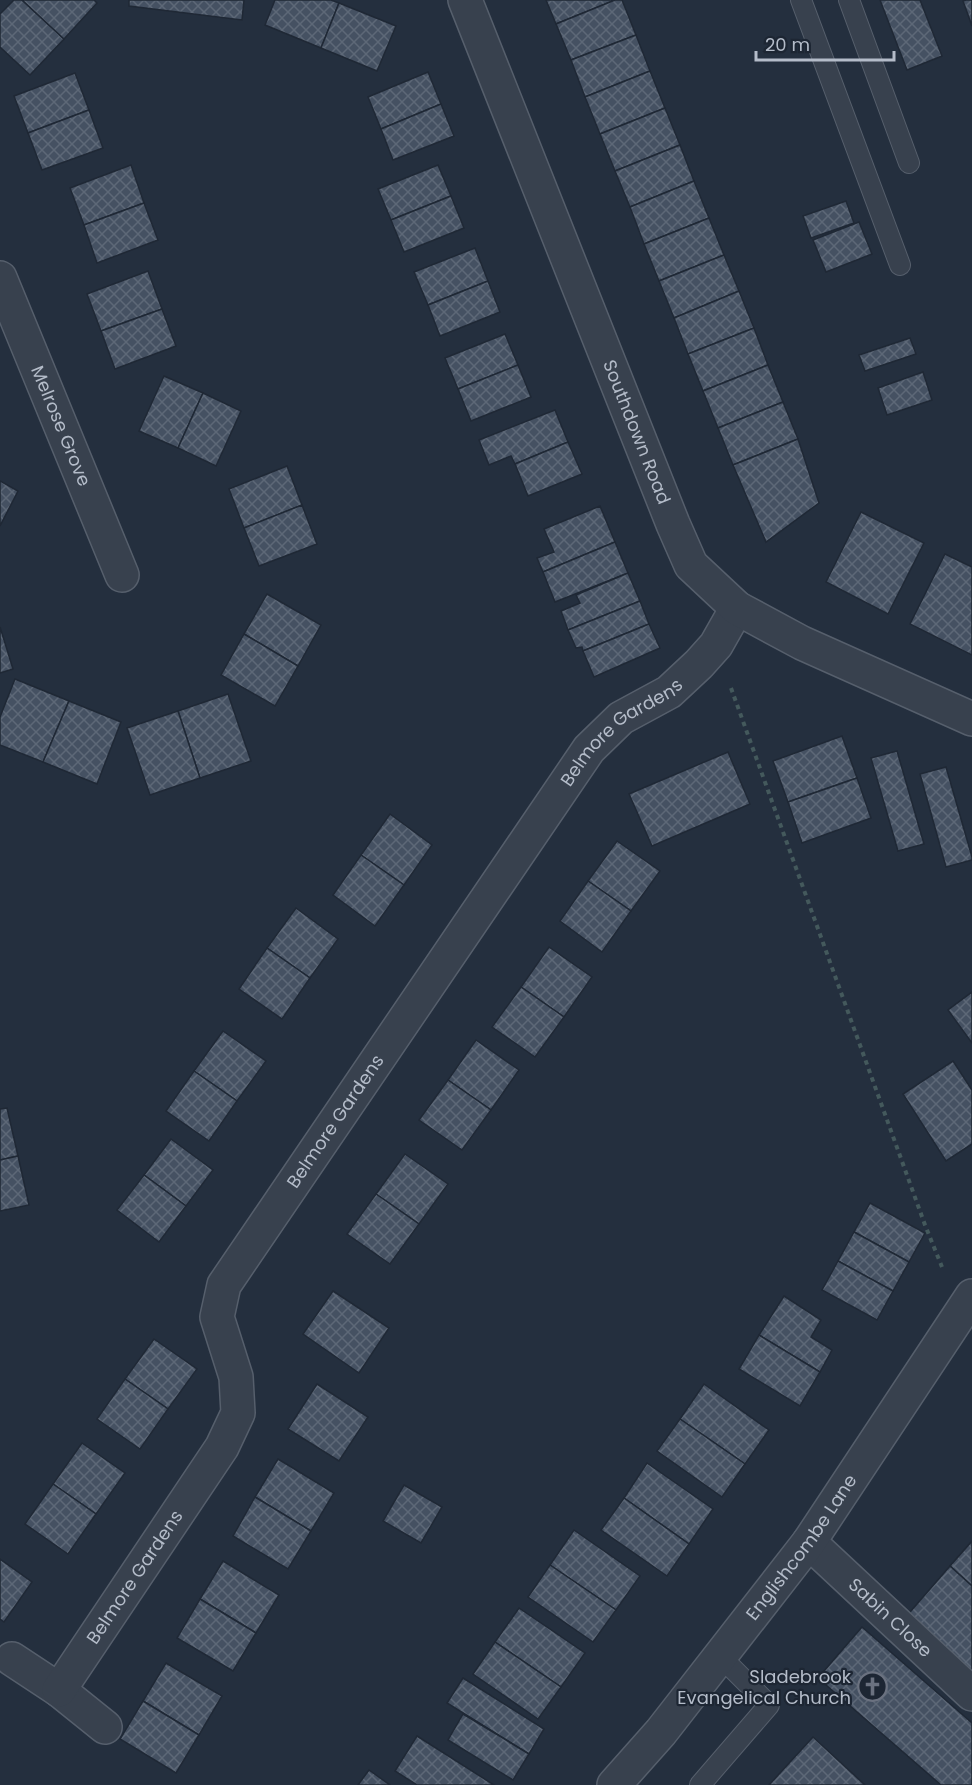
<svg xmlns="http://www.w3.org/2000/svg" width="972" height="1785" font-family="Poppins,sans-serif">
<defs>
<pattern id="building-cross-hatch" width="8" height="8" patternUnits="userSpaceOnUse" patternTransform="scale(1.5)"><rect width="8" height="8" fill="#455162"/><path d="M0 0l8 8M0 8l8-8" fill="none" stroke="#5d6877"/></pattern>
</defs>
<rect width="100%" height="100%" fill="#242f3e"/>
<!-- building -->
<g fill="url(#building-cross-hatch)" stroke="#1f2835" stroke-width="1.5">
<path d="M14,0H22L64,39L30,75L0,47V14Z"/>
<path d="M22,0H94L97,3L64,39Z"/>
<path d="M129,0H244L242,20L129,6Z"/>
<path d="M275,0H331L339,3L321,48L265,25Z"/>
<path d="M546,0H615L556,24Z"/>
<path d="M615,0H622L636,35L571,60L556,24Z"/>
<path d="M880,0H920L942,56L907,70Z"/>
<path d="M966,0H972V26L963,1Z"/>
<path d="M339,3L396,26L377,71L321,48Z"/>
<path d="M636,35L650,71L585,97L571,60Z"/>
<path d="M650,71L665,108L600,134L585,97Z"/>
<path d="M428,72L441,104L381,129L368,97Z"/>
<path d="M75,73L89,110L28,133L14,96Z"/>
<path d="M441,104L454,136L393,160L381,129Z"/>
<path d="M665,108L680,145L615,171L600,134Z"/>
<path d="M89,110L103,148L42,170L28,133Z"/>
<path d="M680,145L694,181L630,207L615,171Z"/>
<path d="M131,165L144,203L84,225L70,188Z"/>
<path d="M438,165L451,196L391,220L378,189Z"/>
<path d="M694,181L709,218L644,244L630,207Z"/>
<path d="M451,196L464,228L404,252L391,220Z"/>
<path d="M846,201L854,223L811,238L803,216Z"/>
<path d="M144,203L158,240L97,263L84,225Z"/>
<path d="M709,218L724,255L659,281L644,244Z"/>
<path d="M859,222L872,254L826,272L813,240Z"/>
<path d="M475,248L488,281L428,305L414,272Z"/>
<path d="M724,255L739,291L674,318L659,281Z"/>
<path d="M148,271L162,309L101,331L87,294Z"/>
<path d="M488,281L500,312L440,336L428,305Z"/>
<path d="M739,291L754,328L688,354L674,318Z"/>
<path d="M162,309L176,346L115,369L101,331Z"/>
<path d="M754,328L768,365L703,391L688,354Z"/>
<path d="M505,334L518,365L458,389L445,358Z"/>
<path d="M910,338L916,354L865,371L859,355Z"/>
<path d="M518,365L531,397L471,421L458,389Z"/>
<path d="M768,365L783,402L718,428L703,391Z"/>
<path d="M923,372L932,400L887,415L878,388Z"/>
<path d="M164,376L203,393L178,448L139,431Z"/>
<path d="M203,393L241,411L216,466L178,448Z"/>
<path d="M783,402L798,439L733,465L718,428Z"/>
<path d="M555,410L568,442L515,464L511,456L489,465L479,440Z"/>
<path d="M798,439L819,503L766,542L733,465Z"/>
<path d="M568,442L582,474L528,496L515,464Z"/>
<path d="M287,466L302,505L244,528L229,489Z"/>
<path d="M0,481L18,491L0,526Z"/>
<path d="M302,505L317,544L259,566L244,528Z"/>
<path d="M600,506L615,542L543,572L537,558L554,552L544,529Z"/>
<path d="M861,512L924,543L888,614L826,582Z"/>
<path d="M615,542L628,573L555,602L543,572Z"/>
<path d="M945,554L972,567V655L910,624Z"/>
<path d="M628,573L640,601L568,630L561,611L580,603L576,595Z"/>
<path d="M267,594L321,625L298,666L244,634Z"/>
<path d="M640,601L649,624L583,651L582,647L576,648L568,630Z"/>
<path d="M649,624L660,648L594,677L583,651Z"/>
<path d="M0,627L13,669L0,673Z"/>
<path d="M244,634L298,666L275,706L221,675Z"/>
<path d="M15,679L69,701L43,762L0,745V717Z"/>
<path d="M228,694L251,761L200,778L178,711Z"/>
<path d="M69,701L121,722L97,784L43,762Z"/>
<path d="M178,711L200,778L150,795L127,728Z"/>
<path d="M842,736L857,778L788,802L773,761Z"/>
<path d="M897,751L924,844L898,851L871,758Z"/>
<path d="M728,752L750,804L652,846L629,794Z"/>
<path d="M946,767L972,857V860L946,867L920,774Z"/>
<path d="M857,778L871,818L802,843L788,802Z"/>
<path d="M390,814L432,845L404,885L361,855Z"/>
<path d="M617,841L660,871L631,911L588,881Z"/>
<path d="M361,855L404,885L375,926L333,895Z"/>
<path d="M588,881L631,911L602,952L560,921Z"/>
<path d="M296,908L338,939L310,978L267,948Z"/>
<path d="M549,947L592,977L564,1017L521,987Z"/>
<path d="M267,948L310,978L282,1019L239,989Z"/>
<path d="M521,987L564,1017L535,1057L492,1027Z"/>
<path d="M972,992V1043L948,1010Z"/>
<path d="M223,1031L266,1061L237,1101L194,1071Z"/>
<path d="M476,1040L519,1070L491,1110L448,1080Z"/>
<path d="M953,1061L972,1090V1144L946,1161L903,1094Z"/>
<path d="M194,1071L237,1101L209,1141L166,1111Z"/>
<path d="M448,1080L491,1110L462,1150L419,1120Z"/>
<path d="M7,1108L18,1156L0,1160V1109Z"/>
<path d="M171,1139L213,1170L186,1206L144,1175Z"/>
<path d="M405,1154L448,1184L419,1224L376,1194Z"/>
<path d="M18,1156L29,1205L0,1211V1160Z"/>
<path d="M144,1175L186,1206L159,1242L117,1210Z"/>
<path d="M376,1194L419,1224L390,1264L347,1234Z"/>
<path d="M870,1203L925,1233L909,1262L854,1232Z"/>
<path d="M854,1232L909,1262L893,1291L838,1261Z"/>
<path d="M838,1261L893,1291L877,1320L822,1290Z"/>
<path d="M333,1291L389,1328L359,1373L303,1334Z"/>
<path d="M784,1296L821,1320L811,1337L832,1350L820,1372L759,1335Z"/>
<path d="M759,1335L820,1372L800,1406L739,1369Z"/>
<path d="M154,1339L197,1369L168,1409L125,1379Z"/>
<path d="M125,1379L168,1409L140,1449L97,1419Z"/>
<path d="M317,1384L368,1417L339,1461L288,1429Z"/>
<path d="M704,1384L769,1430L745,1464L680,1419Z"/>
<path d="M680,1419L745,1464L722,1497L657,1451Z"/>
<path d="M82,1443L125,1473L96,1514L53,1484Z"/>
<path d="M278,1459L334,1493L311,1531L255,1497Z"/>
<path d="M647,1463L713,1509L689,1544L624,1498Z"/>
<path d="M53,1484L96,1514L68,1554L25,1524Z"/>
<path d="M404,1485L442,1507L421,1543L383,1521Z"/>
<path d="M255,1497L311,1531L288,1569L233,1536Z"/>
<path d="M624,1498L689,1544L667,1576L601,1530Z"/>
<path d="M574,1530L640,1576L616,1610L550,1565Z"/>
<path d="M972,1541V1586L950,1566Z"/>
<path d="M0,1559L32,1582L4,1622L0,1619Z"/>
<path d="M223,1561L279,1595L256,1633L200,1599Z"/>
<path d="M550,1565L616,1610L593,1642L528,1597Z"/>
<path d="M950,1566L972,1586V1672L904,1619Z"/>
<path d="M200,1599L256,1633L233,1671L177,1638Z"/>
<path d="M519,1608L585,1653L561,1687L495,1642Z"/>
<path d="M862,1627L972,1723V1785H941L818,1678Z"/>
<path d="M495,1642L561,1687L538,1719L473,1674Z"/>
<path d="M166,1663L222,1696L199,1735L143,1701Z"/>
<path d="M463,1678L544,1729L529,1754L447,1703Z"/>
<path d="M143,1701L199,1735L176,1773L120,1739Z"/>
<path d="M463,1714L529,1754L513,1780L448,1740Z"/>
<path d="M417,1736L494,1785H417L395,1771Z"/>
<path d="M813,1737L865,1785H769Z"/>
<path d="M369,1770L390,1785H358Z"/>
</g>
<g fill="none" stroke-linecap="round" stroke-linejoin="round">
<defs>
<g id="service">
<path d="M801,0L900,265"/>
<path d="M849,0L909,163"/>
<path d="M700,1785L769,1705L720,1656"/>
</g>
<g id="minor">
<path id="s1" d="M0,278L122,575"/>
<path id="s2" d="M809,1542L972,1694"/>
<path d="M12,1659L59,1690L105,1727"/>
<path id="s3" d="M59,1690L222,1447L238,1413L236,1377L217,1317L224,1285L589,749L621,718L669,692L699,664L716,645L737,608"/>
</g>
<g id="tertiary">
<path id="s4" d="M465,0L673,524L691,565L737,608L802,643L972,719"/>
<path id="s5" d="M614,1785L661,1732L809,1542L972,1296"/>
</g>
</defs>
<!-- service casing -->
<use href="#service" stroke="#565f6c" stroke-width="22"/>
<!-- minor casing -->
<use href="#minor" stroke="#565f6c" stroke-width="36"/>
<!-- tertiary casing -->
<use href="#tertiary" stroke="#565f6c" stroke-width="36"/>
<!-- path -->
<path stroke="#44595c" stroke-width="4" stroke-dasharray="4.5 4.5" stroke-linecap="butt" d="M731,688L925,1225L942,1267"/>
<!-- service -->
<use href="#service" stroke="#38414e" stroke-width="20"/>
<!-- minor -->
<use href="#minor" stroke="#38414e" stroke-width="33"/>
<!-- tertiary -->
<use href="#tertiary" stroke="#38414e" stroke-width="33"/>
</g>
<!-- icons -->
<defs>
<symbol id="church-ring" viewBox="-11 -11 22 22"><circle r="9.5" fill="#1d2633" stroke="#6b7280" stroke-width="1.5"/><path d="M-1.2-6h2.4v3.5h3.3v2.4h-3.3V6h-2.4V-.1h-3.3v-2.4h3.3Z" fill="#6b7280"/></symbol>
</defs>
<g fill-rule="evenodd">
<use href="#church-ring" x="856" y="1670" width="33" height="33"/>
</g>
<g text-anchor="middle" stroke-width="4.5" stroke-linejoin="round" paint-order="stroke">
<!-- street labels -->
<g font-size="18" fill="#b4bcc9" stroke="#1d2633">
<text dy="6" stroke="none"><textPath href="#s1" startOffset="160">Melrose Grove</textPath></text>
<text dy="6" stroke="none"><textPath href="#s4" startOffset="465">Southdown Road</textPath></text>
<text dy="6" stroke="none"><textPath href="#s3" startOffset="1146">Belmore Gardens</textPath></text>
<text dy="6" stroke="none"><textPath href="#s3" startOffset="660">Belmore Gardens</textPath></text>
<text dy="6" stroke="none"><textPath href="#s5" startOffset="303">Englishcombe Lane</textPath></text>
<text dy="6" stroke="none"><textPath href="#s3" startOffset="136">Belmore Gardens</textPath></text>
<text dy="6" stroke="none"><textPath href="#s2" startOffset="111">Sabin Close</textPath></text>
</g>
<!-- poi labels -->
<g font-size="18" fill="#b4bcc9" stroke="#1d2633" text-anchor="end">
<text x="851" y="1683">Sladebrook<tspan x="851" dy="21">Evangelical Church</tspan></text>
</g>
</g>
<!-- scale -->
<path d="M756 51v9h138v-9" fill="none" stroke="#b4bcc9" stroke-width="3"/>
<text x="765" y="51" font-size="18" fill="#b4bcc9" stroke="#1d2633" stroke-width="4.5" paint-order="stroke">20 m</text>
</svg>
